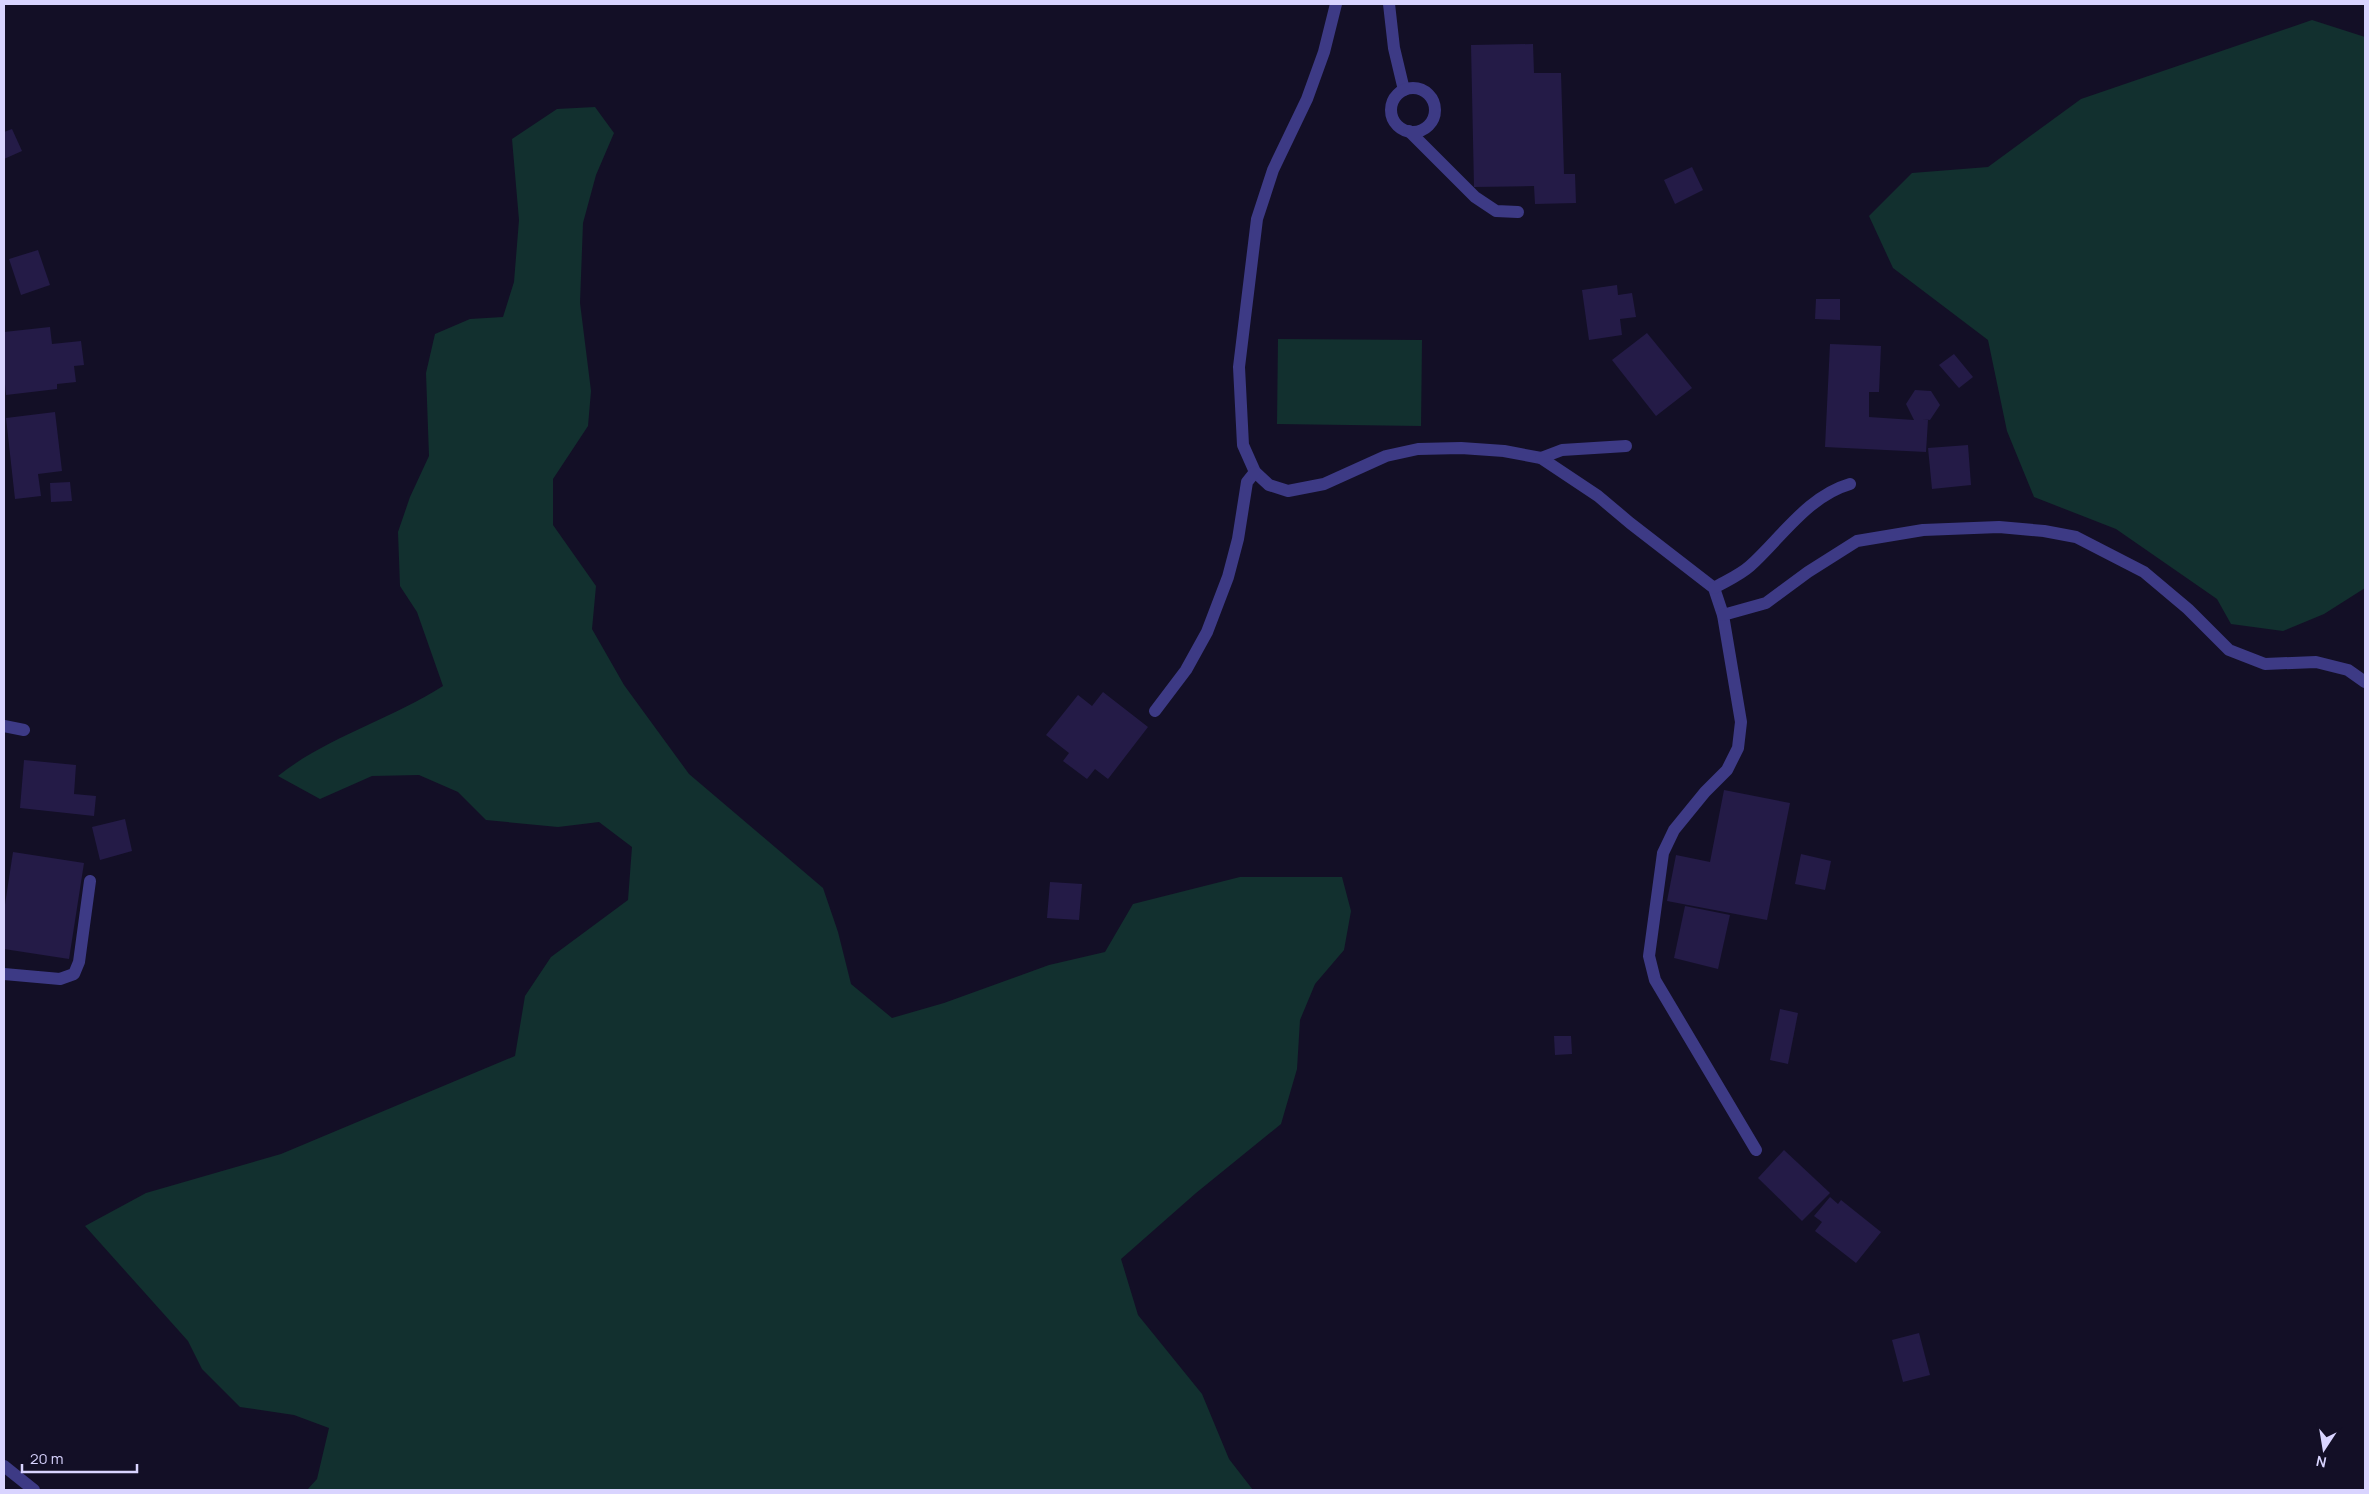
<svg xmlns="http://www.w3.org/2000/svg" width="2369" height="1494" font-family="Manrope,sans-serif">
<rect width="100%" height="100%" fill="#130f26"/>
<!-- green -->
<g fill="#12302f">
<path d="M2312,20L2365,37V588L2324,614L2283,631L2231,624L2217,599L2116,529L2034,497L2007,431L1988,340L1893,268L1869,216L1912,173L1988,167L2081,99Z"/>
<path d="M595,107L614,133L596,175L583,223L580,303L591,391L588,426L553,479V525L596,586L592,629L624,685L689,774L823,888L838,932L851,984L892,1018L944,1003L1049,965L1105,952L1133,904L1240,877H1342L1351,911L1344,950L1315,984L1300,1020L1297,1069L1281,1124L1196,1193L1121,1259L1138,1315L1202,1394L1229,1459L1253,1490H307L317,1479L329,1428L294,1415L240,1407L202,1369L188,1341L85,1226L146,1193L281,1154L515,1056L525,996L551,957L628,900L632,847L599,822L558,827L486,820L458,792L419,775L372,776L320,799L278,776C327,737 390,720 443,686L417,612L400,586L398,532L410,497L429,456L426,373L435,334L470,319L503,317L514,282L519,220L512,139L557,109Z"/>
<path d="M1278,339L1422,340L1421,426L1277,424Z"/>
</g>
<!-- building -->
<g fill="#241b47">
<path d="M1533,44L1534,73H1561L1564,174H1575L1576,203L1535,204L1534,186L1474,187L1471,45Z"/>
<path d="M12,129L22,151L4,159V132Z"/>
<path d="M1692,167L1703,190L1675,204L1664,180Z"/>
<path d="M38,250L50,285L21,295L9,259Z"/>
<path d="M1617,285L1618,295L1632,293L1636,317L1620,319L1622,335L1589,340L1582,290Z"/>
<path d="M1816,299H1840V320L1815,319Z"/>
<path d="M50,327L52,344L81,341L84,365L74,366L76,382L57,384V389L6,395L4,374V332Z"/>
<path d="M1647,333L1692,388L1656,416L1612,360Z"/>
<path d="M1830,344L1881,346L1879,392H1869V417L1914,420L1906,404L1915,390L1931,391L1940,405L1930,420L1922,419L1928,420L1926,452L1825,447Z"/>
<path d="M1954,354L1973,377L1959,388L1939,365Z"/>
<path d="M55,412L62,471L38,474L41,496L15,499L6,418Z"/>
<path d="M1968,445L1971,485L1932,489L1928,448Z"/>
<path d="M70,482L72,501L51,502L50,483Z"/>
<path d="M1103,692L1148,727L1108,779L1095,769L1087,779L1063,761L1069,753L1046,735L1078,695L1092,706Z"/>
<path d="M24,760L76,765L74,794L96,796L94,816L20,808Z"/>
<path d="M1724,790L1790,803L1767,920L1667,901L1676,855L1710,862Z"/>
<path d="M125,819L132,851L100,860L92,827Z"/>
<path d="M13,852L84,863L69,959L4,949V911Z"/>
<path d="M1801,854L1831,861L1825,890L1795,884Z"/>
<path d="M1050,882L1082,884L1079,920L1047,918Z"/>
<path d="M1685,906L1730,915L1718,969L1674,958Z"/>
<path d="M1780,1009L1798,1013L1788,1064L1770,1060Z"/>
<path d="M1554,1036H1571L1572,1054L1555,1055Z"/>
<path d="M1784,1150L1830,1193L1802,1221L1758,1178Z"/>
<path d="M1830,1197L1838,1204L1841,1200L1881,1232L1856,1263L1815,1231L1822,1222L1814,1216Z"/>
<path d="M1919,1333L1930,1375L1903,1382L1892,1340Z"/>
</g>
<g fill="none" stroke-linecap="round" stroke-linejoin="round">
<!-- minor -->
<g stroke="#3d3a85" stroke-width="12">
<path d="M1336,4L1324,52L1307,99L1273,170L1257,219L1239,367L1243,445L1255,472L1269,485L1288,491L1324,484L1386,456L1418,449L1461,448L1504,451L1541,458L1598,496L1630,523L1714,588L1723,615L1741,722L1738,748L1727,770L1705,792L1674,830L1663,853L1649,956L1655,980L1756,1150"/>
<path d="M1389,4L1394,48L1404,90"/>
<circle cx="1413" cy="110" r="22"/>
<path d="M1409,131L1475,197L1496,211L1518,212"/>
<path d="M1541,458L1562,450L1626,446"/>
<path d="M1714,588C1726,581 1740,575 1750,566C1781,538 1808,496 1850,484"/>
<path d="M1723,615L1766,603L1808,572L1857,541L1923,530L1999,527L2044,531L2076,537L2144,572L2188,609L2229,650L2265,664L2316,662L2348,670L2365,682"/>
<path d="M1155,711L1186,670L1207,632L1228,577L1238,539L1247,482L1255,472"/>
<path d="M4,726L24,730"/>
<path d="M4,974L60,979L74,974L79,962L90,881"/>
<path d="M4,1466L34,1490"/>
</g>
</g>
<!-- border -->
<rect width="2369" height="1494" fill="none" stroke="#d9d4ff" stroke-width="10"/>
<!-- north arrow -->
<g transform="translate(2324 1449) rotate(192)" stroke="#130f26" stroke-width="4" paint-order="stroke">
<path d="M0-4L9 19L0 12L-9 19Z" fill="#d9d4ff"/>
<text y="-8" font-size="14" font-weight="bold" text-anchor="middle" fill="#d9d4ff">N</text>
</g>
<!-- scale -->
<path d="M22 1464v8h115v-8" fill="none" stroke="#d9d4ff" stroke-width="2.5"/>
<text x="30" y="1464" font-size="15" fill="#d9d4ff" stroke="#130f26" stroke-width="4" paint-order="stroke">20 m</text>
</svg>
